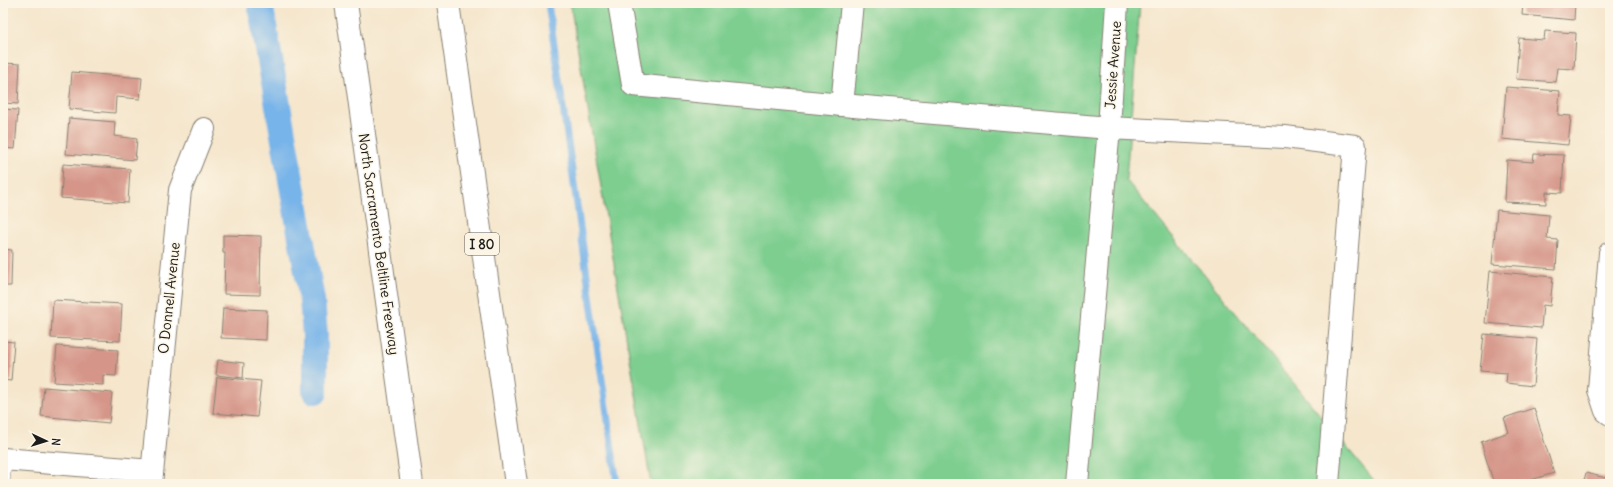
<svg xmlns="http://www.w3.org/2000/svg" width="1613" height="487" font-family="Delius,sans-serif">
<rect width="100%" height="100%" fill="#fcf5e5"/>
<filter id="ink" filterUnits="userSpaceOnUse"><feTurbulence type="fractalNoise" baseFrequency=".025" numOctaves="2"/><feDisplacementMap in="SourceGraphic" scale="8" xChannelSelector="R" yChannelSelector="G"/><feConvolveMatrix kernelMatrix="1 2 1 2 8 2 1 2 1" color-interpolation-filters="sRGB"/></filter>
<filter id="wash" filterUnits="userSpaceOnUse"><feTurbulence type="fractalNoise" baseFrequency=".012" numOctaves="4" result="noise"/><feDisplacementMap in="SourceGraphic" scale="16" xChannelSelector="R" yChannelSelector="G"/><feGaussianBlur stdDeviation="0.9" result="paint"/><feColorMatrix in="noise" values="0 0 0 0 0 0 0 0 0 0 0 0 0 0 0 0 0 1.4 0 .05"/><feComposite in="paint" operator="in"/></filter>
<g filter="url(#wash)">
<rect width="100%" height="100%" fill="#f5e6cc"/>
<!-- green -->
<path fill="#7dce8f" stroke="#4c7556" d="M570,3H1140L1126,180L1377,484H651Z"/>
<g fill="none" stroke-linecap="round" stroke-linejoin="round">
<!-- stream -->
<path stroke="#77b4e9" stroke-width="7" d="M548,3L617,484"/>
<!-- canal -->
<path stroke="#77b4e9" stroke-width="26" d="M260,3L312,300L315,335V391"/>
</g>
<g id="blocks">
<!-- building -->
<g fill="#d59689">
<path d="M1523,3H1575L1574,20L1522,15Z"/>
<path d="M1545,31L1576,33L1574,69L1558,68L1556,82L1516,79L1519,38L1544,40Z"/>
<path d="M3,63L20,64L18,104L3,103Z"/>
<path d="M72,72L142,78L140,99L116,97L115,113L69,109Z"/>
<path d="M1506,87L1560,91L1558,115L1571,116L1568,145L1502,139Z"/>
<path d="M3,109L18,110L15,149L3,148Z"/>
<path d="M69,118L115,122L114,136L137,139L135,160L66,154Z"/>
<path d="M1534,154L1564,155L1562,193L1546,192V204L1505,202L1507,160L1533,162Z"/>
<path d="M63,164L130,169L128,203L61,198Z"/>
<path d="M1497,210L1549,215L1547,239L1558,240L1556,269L1492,264Z"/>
<path d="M223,235L261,236L260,295L224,294L225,253H223Z"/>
<path d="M3,249L12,250L11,286H3Z"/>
<path d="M1490,271L1553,277L1550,306L1543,305L1541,328L1485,323Z"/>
<path d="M53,300L122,304L120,341L51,338Z"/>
<path d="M223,308L267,310L266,340L221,338Z"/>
<path d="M1484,334L1537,339L1533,386L1506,383L1507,373L1480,371Z"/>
<path d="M3,341L14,342L11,381L3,380Z"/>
<path d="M57,346L118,350L116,376L103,375V385L54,382Z"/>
<path d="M218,360L244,363L243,378L216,375Z"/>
<path d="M217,377L261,381L257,417L213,413Z"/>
<path d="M44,387L112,393L109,423L41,416Z"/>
<path d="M1534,408L1554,473L1518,484H1494L1481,442L1509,432L1504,418Z"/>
<path d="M1586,473L1610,479V484H1583Z"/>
</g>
</g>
</g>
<g filter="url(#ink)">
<use href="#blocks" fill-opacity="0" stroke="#888174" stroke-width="1"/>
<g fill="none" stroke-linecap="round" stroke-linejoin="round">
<defs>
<path id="lane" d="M4,484L6,459"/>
<g id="street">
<path d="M619,3L633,85L842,105L1109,128L1117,3"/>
<path d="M842,105L852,3"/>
<path d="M1610,253L1599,390L1606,411L1610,414"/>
<path d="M3,459L152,471"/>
<path d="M151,484L180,190L204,129"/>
<path d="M1077,484L1109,128L1285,137L1355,146L1328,484"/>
</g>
<g id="highway">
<path d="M346,3L412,484"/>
<path d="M448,3L516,484"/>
</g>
</defs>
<!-- lane casing -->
<use href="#lane" stroke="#888174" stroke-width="12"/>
<!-- street casing -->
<use href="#street" stroke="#888174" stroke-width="24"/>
<!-- highway casing -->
<use href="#highway" stroke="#888174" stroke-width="24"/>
<!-- lane -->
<use href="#lane" stroke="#fff" stroke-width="11"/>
<!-- street -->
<use href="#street" stroke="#fff" stroke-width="22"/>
<!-- highway -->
<use href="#highway" stroke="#fff" stroke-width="22"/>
</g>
</g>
<g text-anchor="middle" stroke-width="3" stroke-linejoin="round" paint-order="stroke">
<!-- shield labels -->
<rect fill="#fcf5e5" stroke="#5f5d58" stroke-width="1" x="465" y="233" width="34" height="22" rx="3"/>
<g font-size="13" font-weight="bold" fill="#1c1c1c">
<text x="482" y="249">I 80</text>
</g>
<!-- street labels -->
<g font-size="14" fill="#1c1c1c" stroke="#fcf5e5">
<text transform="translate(1113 65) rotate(-86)" y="5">Jessie Avenue</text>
<text transform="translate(379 244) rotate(82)" y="5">North Sacramento Beltline Freeway</text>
<text transform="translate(169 298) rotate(-84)" y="5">O Donnell Avenue</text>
</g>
</g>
<!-- margin -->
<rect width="1613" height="487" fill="none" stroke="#fcf5e5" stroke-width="16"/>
<!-- north arrow -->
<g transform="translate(46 441) rotate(94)" stroke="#fcf5e5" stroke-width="3" paint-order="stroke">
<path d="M0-3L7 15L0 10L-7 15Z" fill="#1c1c1c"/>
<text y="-6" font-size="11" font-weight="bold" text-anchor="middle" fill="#1c1c1c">N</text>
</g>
</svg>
